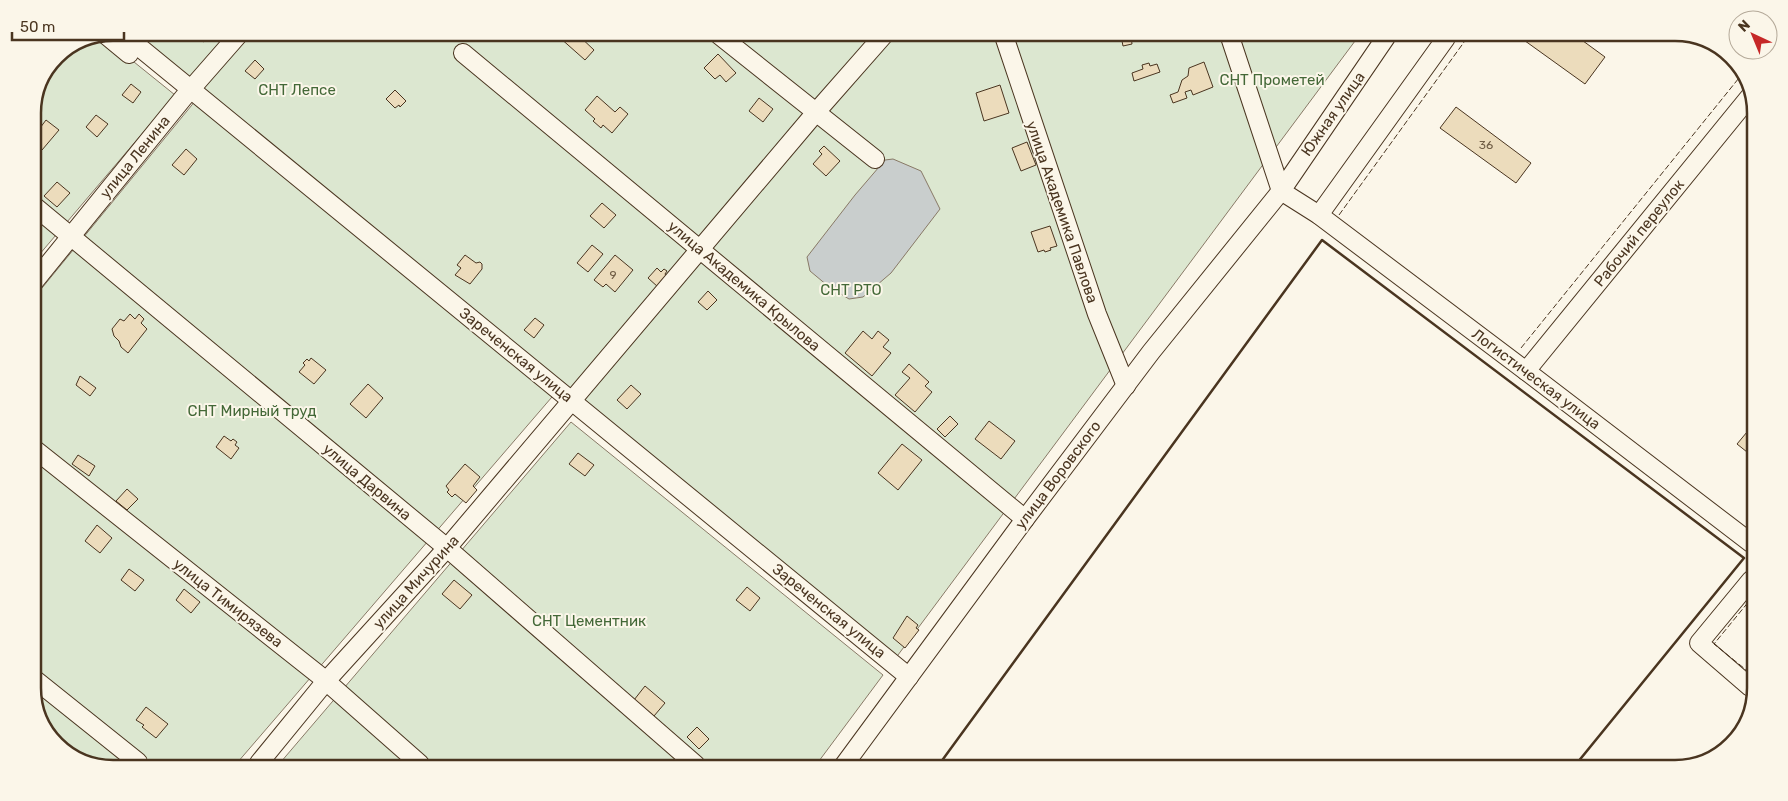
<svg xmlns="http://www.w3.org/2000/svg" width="1788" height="801" font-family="Rubik,sans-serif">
<rect width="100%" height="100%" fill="#fbf6e9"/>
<!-- green -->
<g fill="#dce7d0" stroke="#887966">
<path d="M133,33L1358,37L895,659L564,383L237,763L82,762L46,733L33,693V299L205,89Z"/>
<path d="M103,37L175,95L33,262V108L56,56Z"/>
<path d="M571,422L883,675L816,765L280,763Z"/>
</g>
<!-- water -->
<path fill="#c9cecd" stroke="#887966" d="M893,159L921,171L940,209L891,273L863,297L849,299L828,286L810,271L807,257L855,195L885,160Z"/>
<!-- building -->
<g fill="#ecdcbc" stroke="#4a3520">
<path d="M198,33H211L204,42L195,36Z"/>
<path d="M289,33H303L297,40Z"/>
<path d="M561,34H577L594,50L585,60L559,37Z"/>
<path d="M1062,36H1078L1064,41Z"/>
<path d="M1121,36H1131L1132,44L1123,46Z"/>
<path d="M1521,38H1579L1605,57L1585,84Z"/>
<path d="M718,54L736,73L726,82L720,75L715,79L704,68Z"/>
<path d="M255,60L264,69L255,79L245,71Z"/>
<path d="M1204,62L1213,87L1193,95L1191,90L1185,92L1187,98L1173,103L1170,95L1178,92L1182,80L1188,76L1189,68Z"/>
<path d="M1149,63L1150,66L1157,64L1160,72L1134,81L1132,73L1143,69L1142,65Z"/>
<path d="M131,84L141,92L133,103L122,95Z"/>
<path d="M1000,85L1009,113L984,121L976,93Z"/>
<path d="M395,90L406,101L400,107L399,105L395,108L386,99Z"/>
<path d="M597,96L615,112L620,107L628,114L612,133L603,125L601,128L593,121L595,119L585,110Z"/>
<path d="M759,98L773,109L763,122L749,111Z"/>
<path d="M1456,107L1531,163L1516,183L1440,128Z"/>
<path d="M96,115L108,124L97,137L86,127Z"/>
<path d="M46,120L59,130L42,150L33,142V136L36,132L33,130L37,126L40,128Z"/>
<path d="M1027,142L1036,165L1021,171L1012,148Z"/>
<path d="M824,146L840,161L826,176L813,164L822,154L819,151Z"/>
<path d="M186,149L197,159L184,175L172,165Z"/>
<path d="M57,182L70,193L57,207L44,196Z"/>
<path d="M602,203L616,215L604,228L590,216Z"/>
<path d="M1050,226L1057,246L1050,248L1051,250L1045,252L1044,250L1038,252L1031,232Z"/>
<path d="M592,245L603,254L588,272L577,263Z"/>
<path d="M465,255L476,263L480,262L482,264V269L470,284L455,275L461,268L457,265Z"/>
<path d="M615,255L633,270L615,292L606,284L603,287L594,280Z"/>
<path d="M657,268L661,272L664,269L667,271L665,274L667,277L658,287L648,278Z"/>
<path d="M708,291L717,300L707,310L698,302Z"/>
<path d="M130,314L135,319L139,314L144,319L141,323L147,329L128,353L121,347L119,341L114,336L112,329L120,319L124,321Z"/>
<path d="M535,318L544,325L534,338L524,330Z"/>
<path d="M863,331L872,339L878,331L889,340L883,347L891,353L872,376L845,353Z"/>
<path d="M311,358L326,370L314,384L299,372L305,365L303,363L307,359L309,361Z"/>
<path d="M909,364L929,382L925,386L932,392L915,412L895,395L910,378L902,372Z"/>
<path d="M80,376L96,388L90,396L76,385Z"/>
<path d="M368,384L383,398L366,418L350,404Z"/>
<path d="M631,385L641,394L627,409L617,400Z"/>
<path d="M950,416L958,424L945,437L937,429Z"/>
<path d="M989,421L1015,441L1001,459L975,439Z"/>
<path d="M1752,426V456L1737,444Z"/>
<path d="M224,436L231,441L233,439L237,442L235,445L239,448L231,459L216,447Z"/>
<path d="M902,444L922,460L898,490L878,473Z"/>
<path d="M578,453L594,465L585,476L569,464Z"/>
<path d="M78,455L95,466L89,476L72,464Z"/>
<path d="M465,464L480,477L473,486L477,490L466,503L455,494L452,497L447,492L449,490L446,486Z"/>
<path d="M127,489L138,499L127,510L116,501Z"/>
<path d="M97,525L112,538L100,553L85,541Z"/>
<path d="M129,569L144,580L135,591L121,580Z"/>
<path d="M454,580L472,595L460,609L442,594Z"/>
<path d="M747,587L760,598L750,611L736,600Z"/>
<path d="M184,589L200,602L191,613L176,600Z"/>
<path d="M907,616L918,625L916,628L919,630L905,648L893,638Z"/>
<path d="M645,686L665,703L654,716L634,700Z"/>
<path d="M146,707L168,724L156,738L142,727L144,725L136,720Z"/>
<path d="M697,727L709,739L699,749L687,737Z"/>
<path d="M673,759L679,765H668Z"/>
</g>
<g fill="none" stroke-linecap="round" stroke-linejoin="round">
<defs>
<g id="minor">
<path d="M122,33L909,677"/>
<path d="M106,35L129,54"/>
<path d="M719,35L875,159"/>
<path d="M1004,36L1097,314L1126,386"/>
<path d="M1230,37L1281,191"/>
<path d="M463,53L1025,519"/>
<path d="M1281,191L1319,215L1526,371L1751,543"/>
<path d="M33,205L447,548L696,765"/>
<path d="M1319,215L1446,38"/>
<path d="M33,283L184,97L240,33"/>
<path d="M1526,371L1751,95"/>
<path d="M33,448L319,675L420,764"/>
<path d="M33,678L138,762"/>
<path d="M1750,687L1699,643L1751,580"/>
<path d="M259,763L326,681L447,548L817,111L883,36"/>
<path d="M844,765L1025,519L1151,352L1281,191L1386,37"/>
</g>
</defs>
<!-- minor casing -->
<use href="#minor" stroke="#4a3520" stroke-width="20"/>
<!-- minor -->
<use href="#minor" stroke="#fbf6e9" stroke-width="18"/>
<!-- fence -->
<g stroke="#4a3520" stroke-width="1" stroke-dasharray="6 2.5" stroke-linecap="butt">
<path d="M1339,215L1467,38"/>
<path d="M1521,348L1743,73"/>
<path d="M1750,673L1714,644L1750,600"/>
</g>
<!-- wall -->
<path stroke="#4a3520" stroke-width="2.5" d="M938,766L1322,240L1744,558L1573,768"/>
</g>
<g text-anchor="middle" stroke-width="4" stroke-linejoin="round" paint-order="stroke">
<!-- number labels -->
<g font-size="12" fill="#725f47">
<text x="1486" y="149">36</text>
<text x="613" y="279">9</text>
</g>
<!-- park labels -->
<g font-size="15" fill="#436837" stroke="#fbf6e9">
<text x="1272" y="85">СНТ Прометей</text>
<text x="297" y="95">СНТ Лепсе</text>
<text x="851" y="295">СНТ РТО</text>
<text x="252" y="416">СНТ Мирный труд</text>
<text x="589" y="626">СНТ Цементник</text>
</g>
<!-- street labels -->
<g font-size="15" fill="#4a3520" stroke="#fbf6e9">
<text transform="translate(1333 114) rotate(-55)" y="5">Южная улица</text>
<text transform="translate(135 157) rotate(-51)" y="5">улица Ленина</text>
<text transform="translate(1062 212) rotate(71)" y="5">улица Академика Павлова</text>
<text transform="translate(1639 233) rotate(-51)" y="5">Рабочий переулок</text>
<text transform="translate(744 286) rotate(40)" y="5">улица Академика Крылова</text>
<text transform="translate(516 355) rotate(39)" y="5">Зареченская улица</text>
<text transform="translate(1536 379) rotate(37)" y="5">Логистическая улица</text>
<text transform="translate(1058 475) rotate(-53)" y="5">улица Воровского</text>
<text transform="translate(367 482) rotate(40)" y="5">улица Дарвина</text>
<text transform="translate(416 582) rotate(-48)" y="5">улица Мичурина</text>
<text transform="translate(228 603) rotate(38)" y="5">улица Тимирязева</text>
<text transform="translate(829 611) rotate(39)" y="5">Зареченская улица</text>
</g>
</g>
<!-- crop -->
<path d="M0 0H1788V801H0ZM113 41H1675A72 72 0 0 1 1747 113V688A72 72 0 0 1 1675 760H113A72 72 0 0 1 41 688V113A72 72 0 0 1 113 41Z" fill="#fbf6e9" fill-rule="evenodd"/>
<path fill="none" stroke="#4a3520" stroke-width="2.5" d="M113 41H1675A72 72 0 0 1 1747 113V688A72 72 0 0 1 1675 760H113A72 72 0 0 1 41 688V113A72 72 0 0 1 113 41Z"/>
<!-- north arrow -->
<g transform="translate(1753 35) rotate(316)"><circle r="24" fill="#fbf6e9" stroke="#b4a999"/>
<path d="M0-4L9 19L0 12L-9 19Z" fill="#c62828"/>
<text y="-8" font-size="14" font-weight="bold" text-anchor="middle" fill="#4a3520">N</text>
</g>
<!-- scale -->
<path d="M12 32v8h112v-8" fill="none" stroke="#4a3520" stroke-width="2.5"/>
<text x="20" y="32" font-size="15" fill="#4a3520" stroke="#fbf6e9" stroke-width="4" paint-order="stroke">50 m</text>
</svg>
